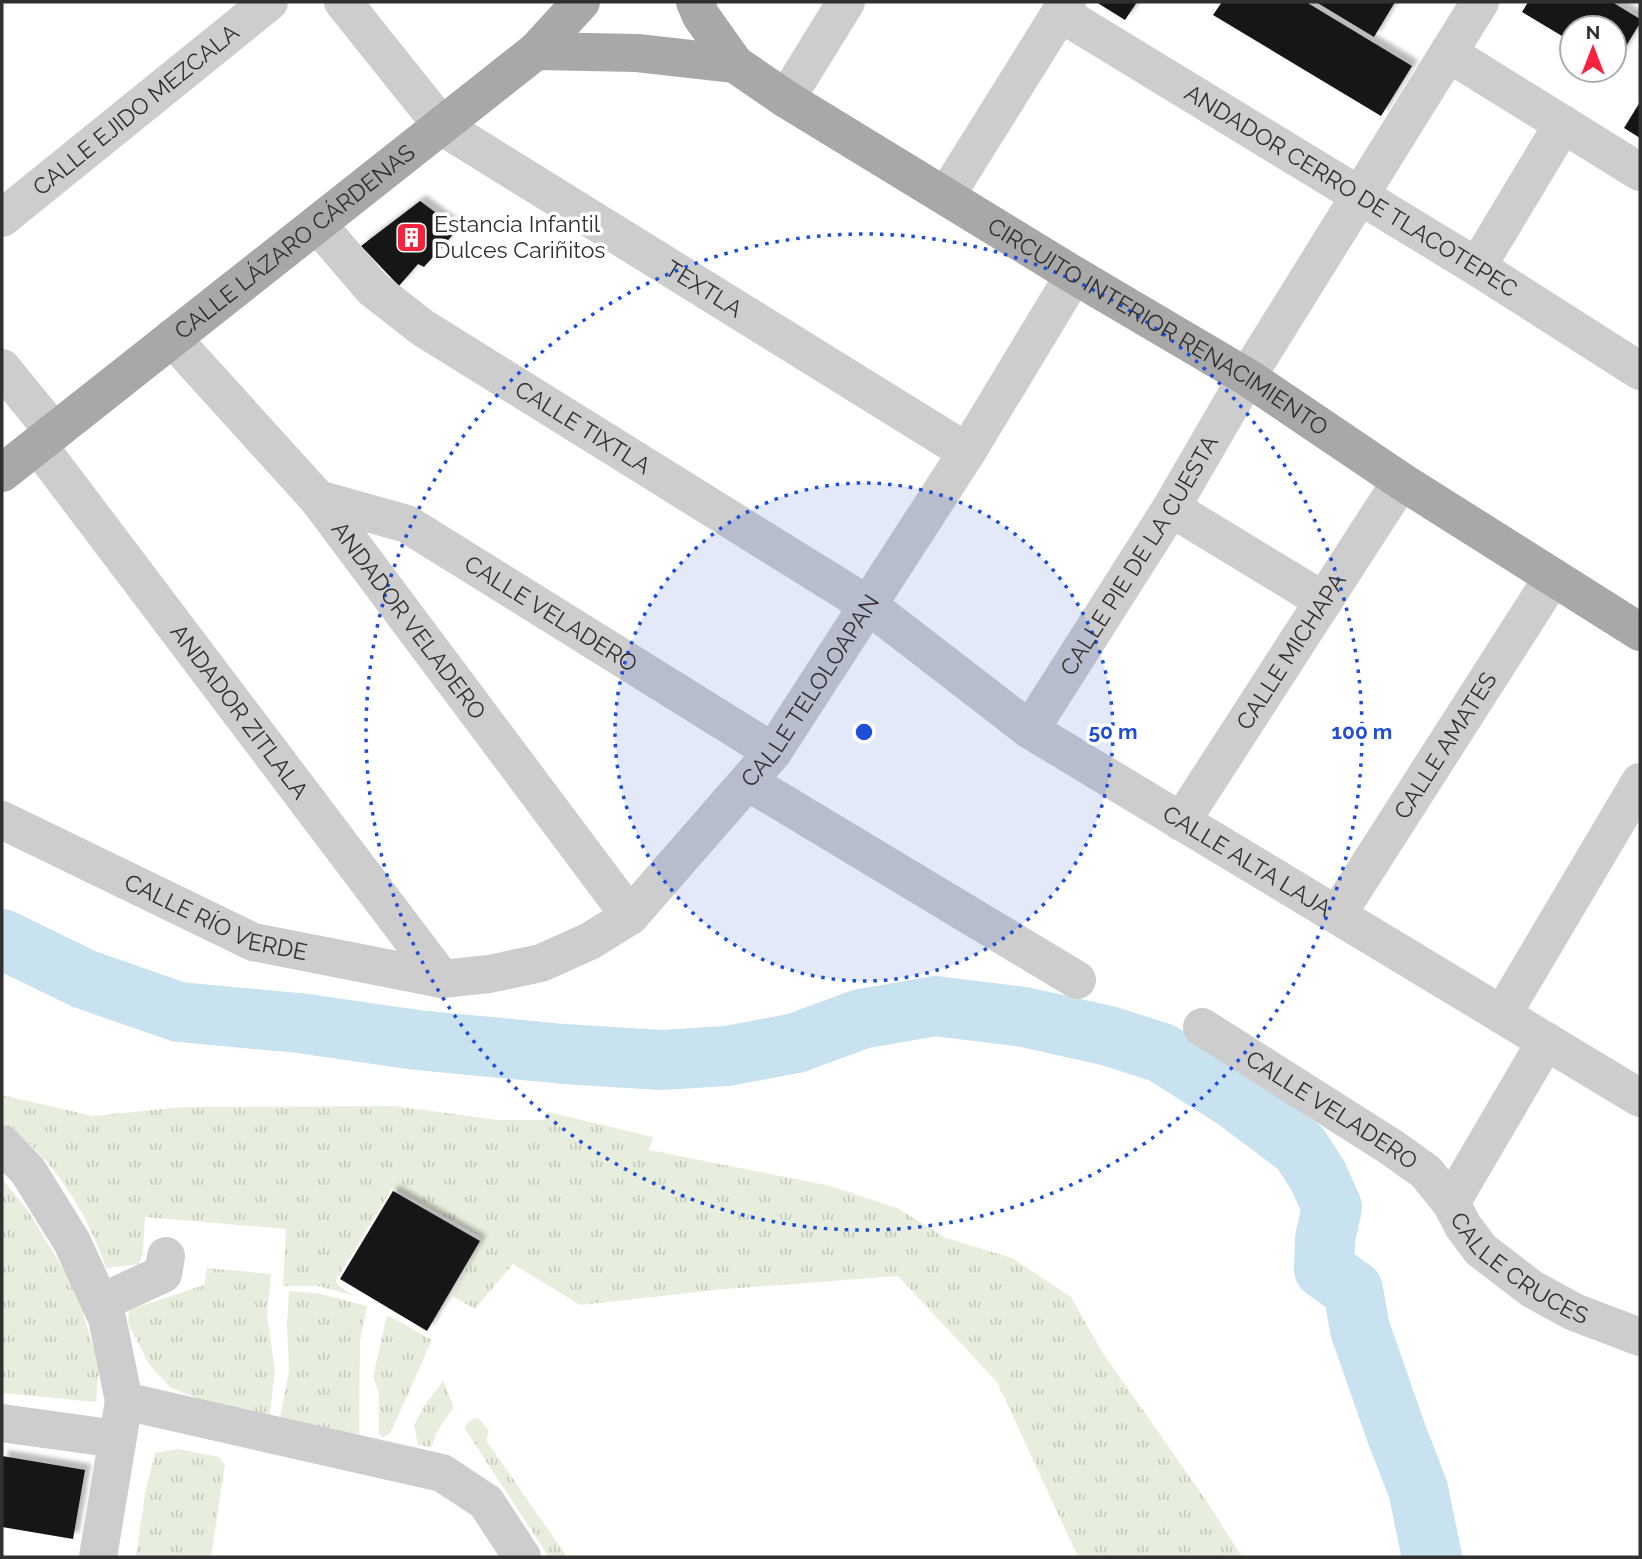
<svg xmlns="http://www.w3.org/2000/svg" width="1642" height="1559" font-family="Raleway,sans-serif">
<defs>
<pattern id="grass-tufts" width="24" height="20" patternUnits="userSpaceOnUse" patternTransform="scale(1.75)"><rect width="24" height="20" fill="#e7eedd"/><path d="M3 7l-1-3M5 7V3M7 7l1-3M15 17l-1-3M17 17v-4M19 17l1-3" fill="none" stroke="#c6ccbe"/></pattern>
<filter id="shadow"><feDropShadow dx="6" dy="-6" stdDeviation="2" flood-color="#0004"/></filter>
</defs>
<rect width="100%" height="100%" fill="#fff"/>
<!-- grass -->
<g fill="url(#grass-tufts)">
<path d="M2,1095L93,1116L183,1107L394,1106L498,1120H544L548,1112L653,1137L649,1150L831,1186L897,1208L946,1238L1012,1258L1071,1297L1102,1352L1206,1500L1242,1557H1078L997,1382L898,1276L726,1289L580,1305L513,1264L475,1309L452,1296L482,1237L392,1188L336,1280L339,1286L355,1296L318,1286H283L286,1229L145,1217L143,1253L139,1264L106,1268C88,1214 51,1153 2,1123Z"/>
<path d="M2,1179L27,1209L76,1290L99,1366L96,1402L2,1393Z"/>
<path d="M207,1268L271,1274L267,1315L275,1371L269,1422L243,1418L170,1387L149,1364L128,1323L129,1310L204,1285Z"/>
<path d="M289,1291L317,1293L367,1306L360,1341L359,1434L279,1423L289,1371L287,1324Z"/>
<path d="M387,1315L432,1340L390,1434L383,1437L379,1434V1393L373,1377Z"/>
<path d="M443,1381L454,1407L438,1430L431,1447L418,1445L414,1425L425,1405Z"/>
<path d="M478,1418L489,1431L486,1440L567,1557H549L465,1429L468,1421Z"/>
<path d="M178,1449L219,1457L225,1465L211,1557H136L145,1493L155,1453Z"/>
</g>
<g fill="none" stroke-linecap="round" stroke-linejoin="round">
<!-- river -->
<path stroke="#c8e2ef" stroke-width="60" d="M2,939L84,979L179,1012L299,1023L417,1040L564,1054L661,1060L727,1056L796,1043L861,1019L935,1006L1024,1017L1109,1036L1162,1053L1236,1100L1300,1148L1318,1176L1332,1207L1325,1239L1324,1269L1353,1290L1360,1329L1397,1435L1418,1489L1432,1557"/>
</g>
<!-- building -->
<g fill="#171717" filter="url(#shadow)">
<path d="M1096,2H1137L1125,20Z"/>
<path d="M1222,2H1306L1412,66L1381,116L1213,15Z"/>
<path d="M1316,2H1395L1374,37Z"/>
<path d="M1528,2H1612L1640,19V23L1614,66V28H1572V42L1522,12Z"/>
<path d="M1640,102V138L1624,128Z"/>
<path d="M420,201L458,229L424,267L418,264L399,286L361,246Z"/>
<path d="M393,1191L480,1241L427,1331L340,1279Z"/>
<path d="M2,1456L85,1470L73,1539L2,1527Z"/>
</g>
<g fill="none" stroke-linecap="round" stroke-linejoin="round">
<!-- minor -->
<g stroke="#cdcdcd" stroke-width="38">
<path id="s1" d="M343,2L443,127L967,452"/>
<path id="s2" d="M1060,13L1477,267L1640,371"/>
<path d="M1448,53L1640,172"/>
<path d="M786,99L846,2"/>
<path d="M946,196L1067,2"/>
<path id="s3" d="M2,218L269,2"/>
<path id="s4" d="M318,225L373,289L423,328L868,605L1030,730L1640,1098"/>
<path d="M1477,267L1563,124"/>
<path id="s5" d="M172,338L318,499L630,916"/>
<path d="M2,368L54,432"/>
<path id="s6" d="M38,445L442,979"/>
<path id="s7" d="M318,499L407,524L773,752"/>
<path d="M1171,508L1324,601"/>
<path id="s8" d="M1030,730L1171,508L1247,377L1480,2"/>
<path d="M748,782L1077,980"/>
<path id="s9" d="M2,820L253,942L442,979L489,974L541,963L590,941L630,916L773,752L967,452L1074,275"/>
<path id="s10" d="M1181,822L1401,481"/>
<path id="s11" d="M1337,915L1553,577"/>
<path d="M1502,1015L1640,782"/>
<path id="s12" d="M1202,1027L1391,1147L1426,1172L1451,1203L1463,1226L1481,1250L1532,1289L1574,1312L1640,1337"/>
<path d="M2,1144L28,1171L72,1242L107,1318L124,1401"/>
<path d="M1451,1203L1546,1041"/>
<path d="M100,1303L163,1274L166,1256"/>
<path d="M2,1423L117,1439"/>
<path d="M98,1557L124,1401L442,1473L486,1502L522,1557"/>
</g>
<!-- major -->
<g stroke="#a8a8a8" stroke-width="38">
<path id="s13" d="M695,2L701,16L735,64L786,99L1074,275L1247,377L1401,481L1640,632"/>
<path d="M536,51L637,53L735,64"/>
<path id="s14" d="M2,473L536,51L581,2"/>
</g>
</g>
<!-- distance rings -->
<circle cx="864" cy="732" r="249" fill="#1d4ed8" fill-opacity=".12"/>
<g fill="none" stroke="#1d4ed8" stroke-width="3.5" stroke-dasharray="3.5 7">
<circle cx="864" cy="732" r="249"/>
<circle cx="864" cy="732" r="498"/>
</g>
<!-- icons -->
<defs>
<symbol id="building-square" viewBox="-11 -11 22 22"><rect x="-9" y="-9" width="18" height="18" rx="4" fill="#f5243e" stroke="#fff"/><path d="M-4-6H4V6H1V3H-1V6H-4ZM-2.5-4.3h1.7v1.8h-1.7ZM.8-4.3h1.7v1.8H.8ZM-2.5-1h1.7V.8h-1.7ZM.8-1h1.7V.8H.8Z" fill="#fff"/></symbol>
</defs>
<g fill-rule="evenodd">
<use href="#building-square" x="394" y="220" width="35" height="35"/>
</g>
<g text-anchor="middle" stroke-width="7" stroke-linejoin="round" paint-order="stroke">
<!-- street labels -->
<g font-size="23" fill="#303030" stroke="#fff">
<text dy="8" stroke="none"><textPath href="#s3" startOffset="172">CALLE EJIDO MEZCALA</textPath></text>
<text dy="8" stroke="none"><textPath href="#s2" startOffset="341">ANDADOR CERRO DE TLACOTEPEC</textPath></text>
<text dy="8" stroke="none"><textPath href="#s14" startOffset="373">CALLE LÁZARO CÁRDENAS</textPath></text>
<text dy="8" stroke="none"><textPath href="#s1" startOffset="467">TEXTLA</textPath></text>
<text dy="8" stroke="none"><textPath href="#s13" startOffset="572">CIRCUITO INTERIOR RENACIMIENTO</textPath></text>
<text dy="8" stroke="none"><textPath href="#s4" startOffset="336">CALLE TIXTLA</textPath></text>
<text dy="8" stroke="none"><textPath href="#s8" startOffset="206">CALLE PIE DE LA CUESTA</textPath></text>
<text dy="8" stroke="none"><textPath href="#s7" startOffset="262">CALLE VELADERO</textPath></text>
<text dy="8" stroke="none"><textPath href="#s5" startOffset="369">ANDADOR VELADERO</textPath></text>
<text dy="8" stroke="none"><textPath href="#s10" startOffset="203">CALLE MICHAPA</textPath></text>
<text dy="8" stroke="none"><textPath href="#s9" startOffset="962">CALLE TELOLOAPAN</textPath></text>
<text dy="8" stroke="none"><textPath href="#s6" startOffset="334">ANDADOR ZITLALA</textPath></text>
<text dy="8" stroke="none"><textPath href="#s11" startOffset="201">CALLE AMATES</textPath></text>
<text dy="8" stroke="none"><textPath href="#s4" startOffset="1130">CALLE ALTA LAJA</textPath></text>
<text dy="8" stroke="none"><textPath href="#s9" startOffset="236">CALLE RÍO VERDE</textPath></text>
<text dy="8" stroke="none"><textPath href="#s12" startOffset="154">CALLE VELADERO</textPath></text>
<text dy="8" stroke="none"><textPath href="#s12" startOffset="404">CALLE CRUCES</textPath></text>
</g>
<!-- poi labels -->
<g font-size="23" fill="#303030" stroke="#fff" text-anchor="start">
<text x="434" y="232">Estancia Infantil<tspan x="434" dy="26">Dulces Cariñitos</tspan></text>
</g>
</g>
<circle cx="864" cy="732" r="10" fill="#1d4ed8" stroke="#fff" stroke-width="3.5"/>
<g font-size="21" text-anchor="middle" font-weight="bold" fill="#1d4ed8" stroke="#fff" stroke-width="7" stroke-linejoin="round" paint-order="stroke">
<text x="1113" y="739">50 m</text>
<text x="1362" y="739">100 m</text>
</g>
<!-- border -->
<rect width="1642" height="1559" fill="none" stroke="#303030" stroke-width="7"/>
<!-- north arrow -->
<g transform="translate(1593 49)"><circle r="33" fill="#ffffff" stroke="#acacac" stroke-width="2"/>
<path d="M0-5L12 26L0 18L-12 26Z" fill="#f5243e"/>
<text y="-10" font-size="19" font-weight="bold" text-anchor="middle" fill="#303030">N</text>
</g>
</svg>
